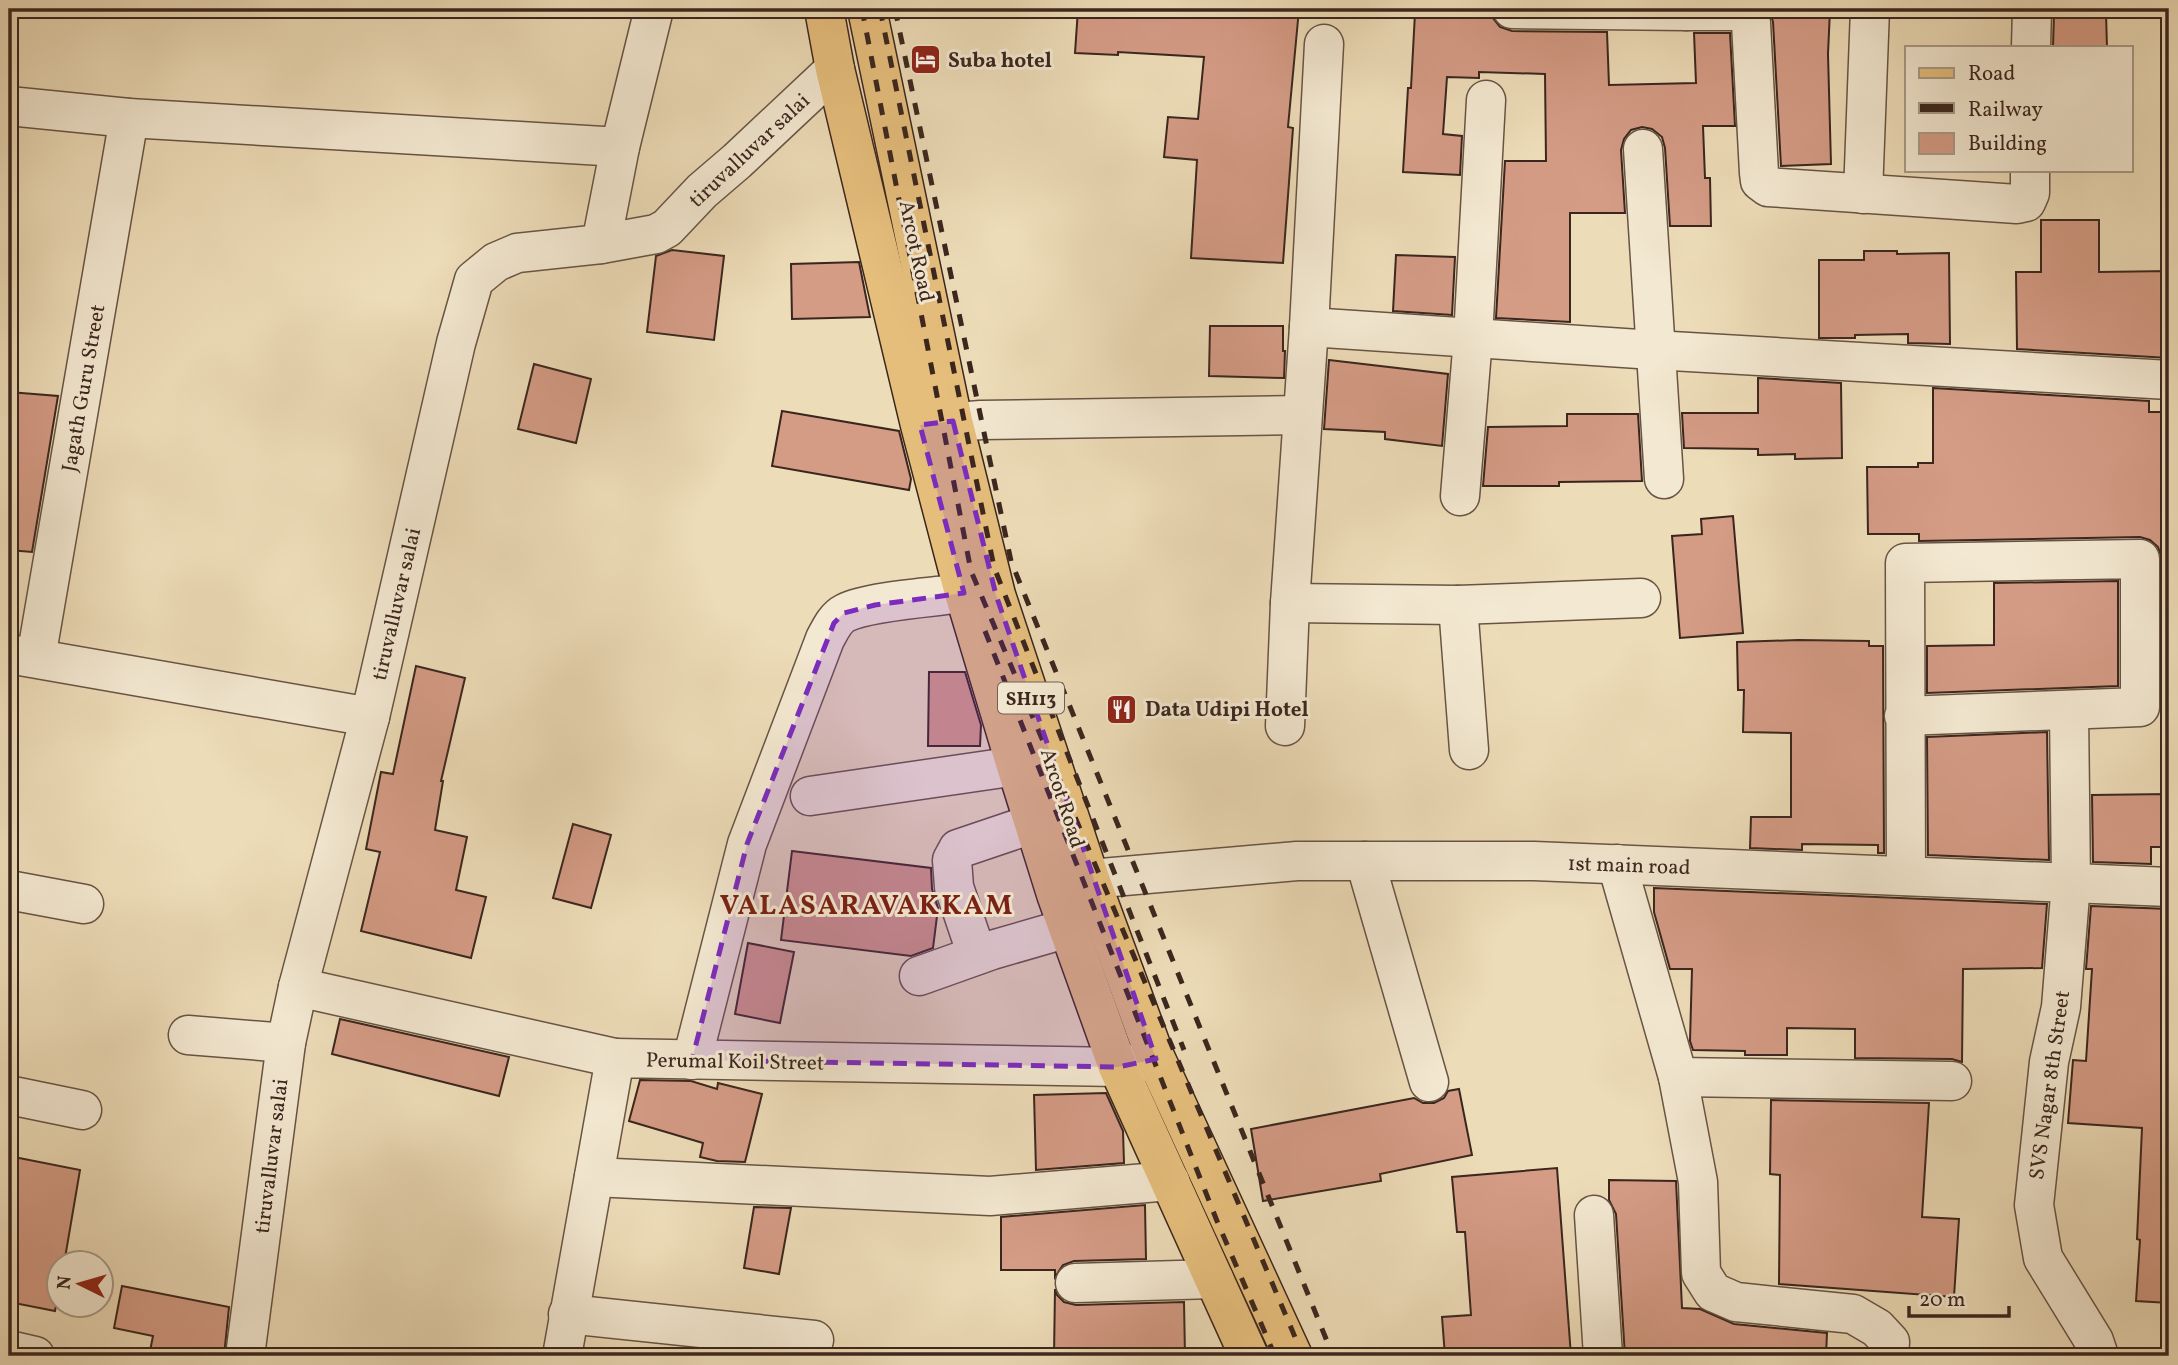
<svg xmlns="http://www.w3.org/2000/svg" width="2178" height="1365" font-family="Vollkorn,serif">
<rect width="100%" height="100%" fill="#eddcb8"/>
<filter id="stains"><feTurbulence type="fractalNoise" baseFrequency=".00286" numOctaves="4"/><feColorMatrix values="0 0 0 0 .2 0 0 0 0 .09 0 0 0 0 .02 0 0 0 .5 -.17"/></filter>
<radialGradient id="worn" r=".72"><stop offset=".6" stop-color="#630" stop-opacity="0"/><stop offset="1" stop-color="#630" stop-opacity=".3"/></radialGradient>
<!-- building -->
<g fill="#d49b85" stroke="#3b261e" stroke-width="2">
<path d="M1078,9H1299L1288,127L1293,128L1283,263L1191,258L1197,160L1164,157L1168,117L1198,119L1204,57L1118,52V55L1075,53Z"/>
<path d="M1769,9L1830,10L1828,54L1831,164L1781,166L1773,22Z"/>
<path d="M1415,13L1492,17L1500,27L1512,31L1607,32L1609,85L1696,83L1694,33H1730L1735,126H1703L1705,178H1710L1711,226H1670L1665,148L1662,137L1652,129L1642,127L1631,130L1624,139L1621,150L1625,213H1570V322L1496,318L1505,161H1546L1545,74L1479,72V78L1447,77L1443,134L1462,136L1460,175L1403,172L1408,88H1411Z"/>
<path d="M2054,13H2106L2107,47H2053Z"/>
<path d="M2041,220H2099V272L2169,271V358L2017,349L2016,272H2041Z"/>
<path d="M672,250L724,256L714,340L647,332L656,256Z"/>
<path d="M1864,251H1897V254L1949,253L1950,344L1908,343V334L1855,335V338H1819V260H1864Z"/>
<path d="M1396,255L1455,257L1452,315L1393,311Z"/>
<path d="M859,262L870,317L792,319L791,264Z"/>
<path d="M1210,326H1283V351H1285L1284,378L1209,376Z"/>
<path d="M1329,360L1448,374L1442,446L1385,439V432L1324,429Z"/>
<path d="M534,364L591,379L576,443L518,429Z"/>
<path d="M1758,378L1841,383L1842,458L1795,459V454L1758,455V449L1684,448L1682,413H1758Z"/>
<path d="M1933,388L2149,401V412H2169V696H2162V559L2158,547L2150,540L2140,537L1919,541V534H1868L1867,467H1918V463H1933Z"/>
<path d="M9,392L58,396L32,552L9,550Z"/>
<path d="M782,411L899,431L911,479L909,490L772,466Z"/>
<path d="M1567,414H1638L1642,481L1559,482V486H1483L1488,427L1567,426Z"/>
<path d="M1733,516L1743,633L1680,638L1672,536L1702,534L1701,519Z"/>
<path d="M2118,581V686L1927,693V646L1994,645V583Z"/>
<path d="M1798,640L1869,641V646H1883L1884,853H1878V845L1802,844V850L1750,848L1751,817H1791V733L1743,732L1744,690H1738L1737,642Z"/>
<path d="M416,666L465,678L441,781H443L435,830L467,837L456,890L486,897L471,958L361,931L380,852L366,849L381,772L393,774Z"/>
<path d="M929,672H965L981,725L980,746H928Z"/>
<path d="M2047,732L2049,860L1928,855L1927,737Z"/>
<path d="M2169,794V847H2151V864L2093,862L2092,795Z"/>
<path d="M573,824L611,835L591,908L553,898Z"/>
<path d="M792,851L931,868L932,889L938,908L933,948L911,956L781,940Z"/>
<path d="M1654,888L2047,904L2042,968L1963,969L1962,1062L1952,1059L1855,1058V1029L1787,1028V1055H1745V1051L1693,1050L1690,1041L1692,969H1670L1654,912Z"/>
<path d="M2091,906L2169,909V1021L2166,1070L2169,1071V1303L2136,1301L2140,1240L2137,1239L2142,1128L2068,1123L2073,1060L2086,1061L2092,969H2086Z"/>
<path d="M748,943L794,952L780,1023L735,1014Z"/>
<path d="M340,1019L509,1057L499,1096L332,1054Z"/>
<path d="M640,1080L691,1081L717,1089L718,1083L762,1094L745,1162L717,1161L700,1157L703,1143L629,1121Z"/>
<path d="M1459,1089L1472,1155L1380,1174L1381,1181L1263,1201L1251,1129L1414,1098L1423,1103H1434L1444,1098L1448,1091Z"/>
<path d="M1106,1093L1123,1131L1124,1163L1036,1170L1034,1095Z"/>
<path d="M1771,1100L1929,1103L1922,1217L1959,1219L1954,1297L1779,1284L1780,1175L1770,1174Z"/>
<path d="M9,1156L80,1170L64,1264H60V1286L55,1311L9,1302Z"/>
<path d="M1557,1168L1571,1356H1445L1442,1317L1471,1315L1465,1232H1457L1452,1177Z"/>
<path d="M1609,1180L1676,1181L1682,1308L1700,1309L1734,1324L1827,1333L1826,1356H1625L1616,1214L1609,1200Z"/>
<path d="M1145,1205L1146,1259L1074,1261L1063,1265L1055,1277V1270H1001V1217Z"/>
<path d="M754,1207L791,1208L779,1274L744,1268Z"/>
<path d="M122,1286L229,1307L224,1356H149L153,1336L114,1328Z"/>
<path d="M1055,1289L1057,1295L1064,1302L1076,1305L1184,1302L1185,1356H1054Z"/>
</g>
<g fill="none" stroke-linecap="round" stroke-linejoin="round">
<defs>
<g id="minor">
<path d="M1512,9L1687,11"/>
<path d="M1687,9V11H1738L1749,16L1751,23L1759,173L1760,181L1768,187L2017,204L2026,202L2030,193V170"/>
<path d="M2031,47L2032,9"/>
<path d="M9,106L129,118L620,147"/>
<path d="M1643,149L1664,479"/>
<path d="M1863,194L1870,9"/>
<path d="M601,244L620,147L654,9"/>
<path d="M1309,327L1654,350L2169,380"/>
<path d="M922,425L981,420L1302,415"/>
<path d="M1460,496L1473,338L1486,100"/>
<path d="M1290,603L1458,605L1641,598"/>
<path d="M1458,605L1469,750"/>
<path d="M9,654L370,717"/>
<path d="M36,658L129,118"/>
<path d="M2069,711L2071,883L2061,1007L2049,1062L2034,1205L2043,1258L2094,1341L2099,1356"/>
<path d="M1904,716L2140,707V559L1905,563L1906,876"/>
<path d="M1285,726L1290,603L1309,327L1324,44"/>
<path d="M810,796L1016,766"/>
<path d="M1365,861L1429,1082"/>
<path d="M1617,864L1678,1077L1698,1182L1701,1273L1713,1292L1736,1302L1853,1314L1877,1328L1890,1342L1889,1356"/>
<path d="M1090,879L1297,861H1534L2169,887"/>
<path d="M9,890L84,904"/>
<path d="M977,955L954,887L952,860L958,849L1035,823"/>
<path d="M919,976L992,950L1068,928"/>
<path d="M298,987L615,1058"/>
<path d="M188,1035L286,1043"/>
<path d="M692,1060L747,844L825,639C830,630 835,618 845,613C868,601 935,597 964,593"/>
<path d="M1678,1077L1952,1081"/>
<path d="M9,1095L82,1110"/>
<path d="M594,1177L990,1196L1170,1181"/>
<path d="M1594,1215L1603,1356"/>
<path d="M1075,1283L1214,1279"/>
<path d="M568,1314L814,1340"/>
<path d="M9,1350L35,1356"/>
<path d="M245,1356L286,1043L298,987L370,717L456,343L474,280L496,262L517,253L601,244L656,234L667,228L702,191L737,161L835,69"/>
<path d="M562,1356L615,1058L1118,1067L1147,1061"/>
</g>
<g id="major">
<path d="M824,9L835,69L920,425L964,593L1016,766L1056,894L1118,1067L1249,1356"/>
<path d="M867,9L953,421L996,595L1090,879L1156,1059L1293,1356"/>
</g>
</defs>
<!-- minor casing -->
<use href="#minor" stroke="#685444" stroke-width="41"/>
<!-- major casing -->
<use href="#major" stroke="#3b261e" stroke-width="41"/>
<!-- minor -->
<use href="#minor" stroke="#f3e8d1" stroke-width="38"/>
<!-- major -->
<use href="#major" stroke="#e6be7c" stroke-width="38"/>
<!-- rail -->
<g stroke="#3b261e" stroke-width="5" stroke-dasharray="12 12" stroke-linecap="butt">
<path d="M862,9L971,571L1303,1356"/>
<path d="M880,9L994,567L1184,1050"/>
<path d="M895,9L1011,561L1333,1356"/>
<path d="M985,631L1217,1221L1275,1356"/>
</g>
</g>
<!-- marked area -->
<path fill="#7b2cbf" fill-opacity="0.2" stroke="#7b2cbf" stroke-width="5" stroke-dasharray="14 9" stroke-linejoin="round" d="M953,421L996,595L1156,1059L1118,1067L692,1060L747,844L834,623L844,613L875,605L964,593L920,425Z"/>
<!-- icons -->
<defs>
<symbol id="hotel-square" viewBox="-11 -11 22 22"><rect x="-9" y="-9" width="18" height="18" rx="4" fill="#8f2418" stroke="#f3e8d1"/><path d="M-6-4.5h1.5V1H6V5H4.5V3h-9V5H-6ZM-4 0a1.8 1.8 0 1 1 3.6 0ZM.5 0V-2.5h3Q6-2.5 6 0Z" fill="#fff"/></symbol>
<symbol id="restaurant-square" viewBox="-11 -11 22 22"><rect x="-9" y="-9" width="18" height="18" rx="4" fill="#8f2418" stroke="#f3e8d1"/><path d="M-5-6h1v4h1v-4h1v4h1v-4h1v5L-1.5 .5V6h-2V.5L-5-1ZM5-6V6H3V1.5H1.5Q1.5-4 5-6Z" fill="#fff"/></symbol>
</defs>
<g fill-rule="evenodd">
<use href="#hotel-square" x="908" y="42" width="35" height="35"/>
<use href="#restaurant-square" x="1104" y="692" width="35" height="35"/>
</g>
<g text-anchor="middle" stroke-width="6" stroke-linejoin="round" paint-order="stroke">
<!-- shield labels -->
<rect fill="#f3e8d1" stroke="#726054" stroke-width="2" x="998" y="682.5" width="66" height="31" rx="5"/>
<g font-size="19" font-weight="bold" fill="#3b261e">
<text x="1031" y="705">SH113</text>
</g>
<!-- poi labels -->
<g font-size="21" font-weight="bold" fill="#3b261e" stroke="#f3e8d1" text-anchor="start">
<text x="948" y="67">Suba hotel</text>
<text x="1145" y="716">Data Udipi Hotel</text>
</g>
<!-- street labels -->
<g font-size="21" fill="#3b261e" stroke="#f3e8d1">
<text transform="translate(749 150) rotate(-43)" y="7">tiruvalluvar salai</text>
<text transform="translate(917 251) rotate(78)" y="7">Arcot Road</text>
<text transform="translate(83 388) rotate(-80)" y="7">Jagath Guru Street</text>
<text transform="translate(396 604) rotate(-77)" y="7">tiruvalluvar salai</text>
<text transform="translate(1063 798) rotate(72)" y="7">Arcot Road</text>
<text transform="translate(1629 865) rotate(2)" y="7">1st main road</text>
<text transform="translate(735 1061) rotate(1)" y="7">Perumal Koil Street</text>
<text transform="translate(2049 1085) rotate(-82)" y="7">SVS Nagar 8th Street</text>
<text transform="translate(271 1156) rotate(-83)" y="7">tiruvalluvar salai</text>
</g>
<!-- district labels -->
<g font-size="28" font-weight="bold" letter-spacing="2" fill="#7a1f14" stroke="#f3e8d1">
<text x="867" y="914">VALASARAVAKKAM</text>
</g>
</g>
<!-- margin -->
<rect width="2178" height="1365" fill="none" stroke="#eddcb8" stroke-width="35"/>
<rect x="10" y="10" width="2157" height="1344" fill="none" stroke="#3b261e" stroke-width="3.5"/>
<rect x="18" y="18" width="2143" height="1330" fill="none" stroke="#3b261e" stroke-width="2"/>
<!-- legend -->
<rect x="1905" y="46" width="228" height="126" fill="#f3e8d1" stroke="#a99a89" stroke-width="2"/>
<rect x="1919" y="68" width="35" height="10" fill="#e6be7c" stroke="#a99a89" stroke-width="2"/>
<text x="1968" y="80" font-size="21" fill="#3b261e">Road</text>
<rect x="1919" y="103" width="35" height="10" fill="#3b261e" stroke="#a99a89" stroke-width="2"/>
<text x="1968" y="116" font-size="21" fill="#3b261e">Railway</text>
<rect x="1919" y="133" width="35" height="21" fill="#d49b85" stroke="#a99a89" stroke-width="2"/>
<text x="1968" y="150" font-size="21" fill="#3b261e">Building</text>
<!-- north arrow -->
<g transform="translate(80 1284) rotate(275)"><circle r="33" fill="#f3e8d1" stroke="#a99a89" stroke-width="2"/>
<path d="M0-5L12 26L0 18L-12 26Z" fill="#8f2418"/>
<text y="-10" font-size="19" font-weight="bold" text-anchor="middle" fill="#3b261e">N</text>
</g>
<!-- scale -->
<path d="M1909 1306v10h100v-10" fill="none" stroke="#3b261e" stroke-width="3.5"/>
<text x="1919" y="1306" font-size="21" fill="#3b261e" stroke="#f3e8d1" stroke-width="5" paint-order="stroke">20 m</text>
<rect width="100%" height="100%" filter="url(#stains)"/>
<rect width="100%" height="100%" fill="url(#worn)"/>
</svg>
